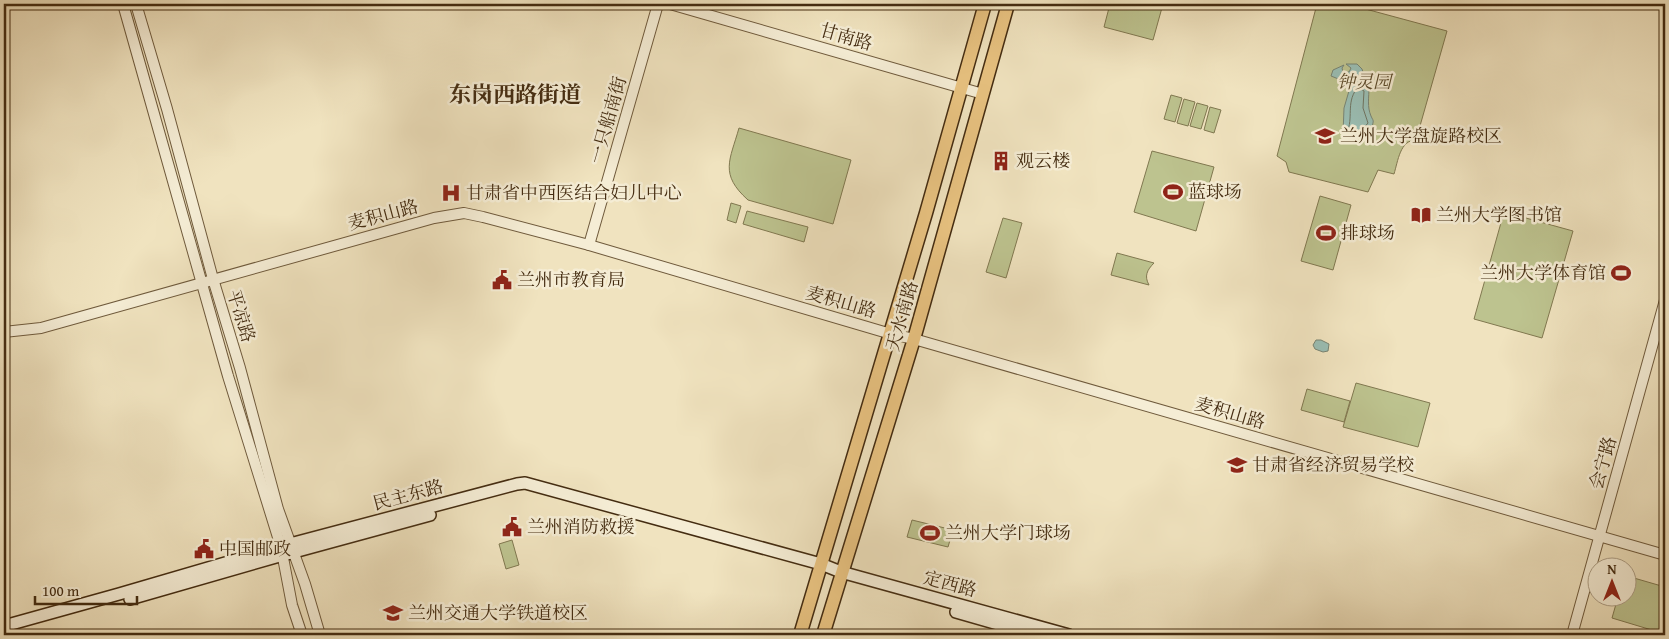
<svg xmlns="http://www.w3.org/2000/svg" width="1669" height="639" font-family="'Gentium Book Plus','Noto Serif SC',serif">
<rect width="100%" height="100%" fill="#f0e3bf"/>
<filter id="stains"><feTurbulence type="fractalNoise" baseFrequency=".004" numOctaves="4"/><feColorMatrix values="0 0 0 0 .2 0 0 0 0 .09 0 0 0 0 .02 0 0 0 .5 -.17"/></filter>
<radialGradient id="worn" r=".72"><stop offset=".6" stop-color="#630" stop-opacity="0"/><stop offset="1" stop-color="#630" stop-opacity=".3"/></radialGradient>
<!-- green -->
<g fill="#bdc38f" stroke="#807850">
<path d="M1110,4H1163L1153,40L1104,27Z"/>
<path d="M1317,4H1347L1447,31L1416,140C1400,140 1398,161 1394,174L1378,170L1368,192L1289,172L1286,162L1277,156Z"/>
<path d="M1171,95L1182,98L1175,122L1164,119Z"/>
<path d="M1184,99L1195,102L1188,126L1177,123Z"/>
<path d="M1197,103L1208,106L1201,129L1190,126Z"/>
<path d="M1210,107L1221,110L1214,133L1204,130Z"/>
<path d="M739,128L851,160L833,224L748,200C719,174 730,160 739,128Z"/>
<path d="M1152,151L1214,167L1196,231L1134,212Z"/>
<path d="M1320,196L1351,205L1333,270L1301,261Z"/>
<path d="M731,203L741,206L736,223L727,220Z"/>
<path d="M747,211L808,227L804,242L743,224Z"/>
<path d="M1504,212L1573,231L1542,338L1474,319Z"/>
<path d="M1003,218L1022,223L1006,278L986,272Z"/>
<path d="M1117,253L1154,263C1147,270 1144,276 1149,285L1111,275Z"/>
<path d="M1356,383L1430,403L1418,447L1343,427Z"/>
<path d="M1307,389L1350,401L1344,422L1301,410Z"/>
<path d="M912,520L953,530L948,547L907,537Z"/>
<path d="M512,540L519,565L506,569L499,544Z"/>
<path d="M1627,576L1665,587V634L1612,618L1618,597L1626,596Z"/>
</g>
<!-- water -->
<g fill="#9abeb4" stroke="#788473">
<path d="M1346,64H1357L1362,69L1363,72L1357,77L1369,87C1369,97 1367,107 1371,116C1372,119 1374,120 1373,123C1371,137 1353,140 1343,134L1344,108L1351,84L1331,76L1333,70L1344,65L1342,68L1343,72H1349L1351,68Z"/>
<path d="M1316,340H1321L1329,344L1328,351L1323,352L1315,349L1313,345Z"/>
</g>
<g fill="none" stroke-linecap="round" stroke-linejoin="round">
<!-- shore -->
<path stroke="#6f7562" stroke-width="1" d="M1358,87L1364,91L1363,108L1368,123L1361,131L1351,133L1348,130C1353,115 1346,101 1358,87Z"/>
<defs>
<g id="tertiary">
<path d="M123,4L228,376L281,547L292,605L302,635"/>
<path d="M136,4L167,109L213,279L240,368L278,509L305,584L320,635"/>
<path d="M670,4L983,94"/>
<path d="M589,245L658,4"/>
<path d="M4,332L41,328L434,218L464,213L483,217L589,245L891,334L914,339L1665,555"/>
<path d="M1572,635L1665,300"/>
</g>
<g id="secondary">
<path d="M130,599L283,555L430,515"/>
<path d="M956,612L1036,635"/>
<path d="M4,626L119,594L290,544L517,484L525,483L821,564L841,572L1069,635"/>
</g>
<g id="primary">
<path d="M800,635L926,213L985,4"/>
<path d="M823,635L914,339L1008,4"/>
</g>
</defs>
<!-- tertiary casing -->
<use href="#tertiary" stroke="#6f5a3c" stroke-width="12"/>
<!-- secondary casing -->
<use href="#secondary" stroke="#442c11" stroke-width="14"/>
<!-- primary casing -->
<use href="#primary" stroke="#442c11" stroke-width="15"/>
<!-- tertiary -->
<use href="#tertiary" stroke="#f5edd5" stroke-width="10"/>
<!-- secondary -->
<use href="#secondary" stroke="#f5edd5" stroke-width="11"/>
<!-- primary -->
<use href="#primary" stroke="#e8c280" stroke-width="12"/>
</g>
<!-- icons -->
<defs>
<symbol id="university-bare" viewBox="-9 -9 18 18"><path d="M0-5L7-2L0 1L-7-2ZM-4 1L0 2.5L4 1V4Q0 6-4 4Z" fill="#8f2418" stroke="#f5edd5" stroke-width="2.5" paint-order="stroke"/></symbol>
<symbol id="building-bare" viewBox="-9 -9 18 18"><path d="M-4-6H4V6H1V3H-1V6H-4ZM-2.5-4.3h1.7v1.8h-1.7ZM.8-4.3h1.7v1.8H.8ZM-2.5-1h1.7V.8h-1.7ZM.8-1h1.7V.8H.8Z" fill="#8f2418" stroke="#f5edd5" stroke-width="2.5" paint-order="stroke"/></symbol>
<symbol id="stadium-bare" viewBox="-9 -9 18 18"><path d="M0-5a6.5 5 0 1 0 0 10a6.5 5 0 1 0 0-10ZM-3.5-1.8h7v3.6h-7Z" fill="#8f2418" stroke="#f5edd5" stroke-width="2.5" paint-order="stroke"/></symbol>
<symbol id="hospital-bare" viewBox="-9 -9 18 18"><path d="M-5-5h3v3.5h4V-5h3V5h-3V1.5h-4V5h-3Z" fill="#8f2418" stroke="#f5edd5" stroke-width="2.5" paint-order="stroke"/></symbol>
<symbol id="library-bare" viewBox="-9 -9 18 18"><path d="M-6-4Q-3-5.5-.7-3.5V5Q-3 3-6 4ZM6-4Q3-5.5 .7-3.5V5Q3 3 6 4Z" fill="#8f2418" stroke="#f5edd5" stroke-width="2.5" paint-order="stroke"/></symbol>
<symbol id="civic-bare" viewBox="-9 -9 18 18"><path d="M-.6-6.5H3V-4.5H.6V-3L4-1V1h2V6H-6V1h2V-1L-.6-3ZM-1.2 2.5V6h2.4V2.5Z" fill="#8f2418" stroke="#f5edd5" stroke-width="2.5" paint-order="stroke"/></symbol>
</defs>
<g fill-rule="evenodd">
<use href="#university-bare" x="1311" y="122" width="28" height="28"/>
<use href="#building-bare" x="987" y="147" width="28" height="28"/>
<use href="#stadium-bare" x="1159" y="178" width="28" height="28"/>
<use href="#hospital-bare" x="437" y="179" width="28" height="28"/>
<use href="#library-bare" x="1407" y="201" width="28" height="28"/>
<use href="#stadium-bare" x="1312" y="219" width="28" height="28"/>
<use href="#stadium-bare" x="1607" y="259" width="28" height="28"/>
<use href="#civic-bare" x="488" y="266" width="28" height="28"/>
<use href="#university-bare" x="1223" y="451" width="28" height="28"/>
<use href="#civic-bare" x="498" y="513" width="28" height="28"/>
<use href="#stadium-bare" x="916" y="519" width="28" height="28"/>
<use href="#civic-bare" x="190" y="535" width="28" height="28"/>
<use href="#university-bare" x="379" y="599" width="28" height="28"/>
</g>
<g text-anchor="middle" stroke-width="5" stroke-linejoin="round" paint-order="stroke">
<!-- street labels -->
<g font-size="18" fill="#442c11" stroke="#f5edd5">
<text transform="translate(846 37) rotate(16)" y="6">甘南路</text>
<text transform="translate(608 120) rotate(-74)" y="6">一只船南街</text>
<text transform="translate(383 215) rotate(-15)" y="6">麦积山路</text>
<text transform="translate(841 302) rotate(16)" y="6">麦积山路</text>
<text transform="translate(241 316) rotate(73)" y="6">平凉路</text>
<text transform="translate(902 316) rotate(-74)" y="6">天水南路</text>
<text transform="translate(1230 413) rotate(16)" y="6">麦积山路</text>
<text transform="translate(1603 463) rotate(-74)" y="6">会宁路</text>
<text transform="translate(408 495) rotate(-15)" y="6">民主东路</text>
<text transform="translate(950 584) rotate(15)" y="6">定西路</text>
</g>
<!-- park labels -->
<g font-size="18" font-style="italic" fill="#5c4a2a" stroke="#f5edd5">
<text x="1364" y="88">钟灵园</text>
</g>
<!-- poi labels -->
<g font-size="18" fill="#442c11" stroke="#f5edd5" text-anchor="start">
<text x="1340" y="142">兰州大学盘旋路校区</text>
<text x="1016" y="167">观云楼</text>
<text x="1188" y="198">蓝球场</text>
<text x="466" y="199">甘肃省中西医结合妇儿中心</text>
<text x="1436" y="221">兰州大学图书馆</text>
<text x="1341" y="239">排球场</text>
<text x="1606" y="279" text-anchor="end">兰州大学体育馆</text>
<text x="517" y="286">兰州市教育局</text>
<text x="1252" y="471">甘肃省经济贸易学校</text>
<text x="527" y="533">兰州消防救援</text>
<text x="945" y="539">兰州大学门球场</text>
<text x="219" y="555">中国邮政</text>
<text x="408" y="619">兰州交通大学铁道校区</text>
</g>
<!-- district labels -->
<g font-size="22" font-weight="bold" fill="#442c11" stroke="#f5edd5">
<text x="515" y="102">东岗西路街道</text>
</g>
</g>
<!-- margin -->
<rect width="1669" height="639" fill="none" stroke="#f0e3bf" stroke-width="20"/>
<rect x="5" y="5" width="1659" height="629" fill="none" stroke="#442c11" stroke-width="2.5"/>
<rect x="10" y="10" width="1649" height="619" fill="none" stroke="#442c11"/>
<!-- north arrow -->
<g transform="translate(1612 582)"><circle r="24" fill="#f5edd5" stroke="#aea087"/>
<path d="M0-4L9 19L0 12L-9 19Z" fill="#8f2418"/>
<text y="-8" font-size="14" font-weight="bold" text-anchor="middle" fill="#442c11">N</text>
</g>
<!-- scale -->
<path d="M35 596v8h102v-8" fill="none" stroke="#442c11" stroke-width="2.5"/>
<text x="42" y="596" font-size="15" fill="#442c11" stroke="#f5edd5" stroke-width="4" paint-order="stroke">100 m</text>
<rect width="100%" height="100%" filter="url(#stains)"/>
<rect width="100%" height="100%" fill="url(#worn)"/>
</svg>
